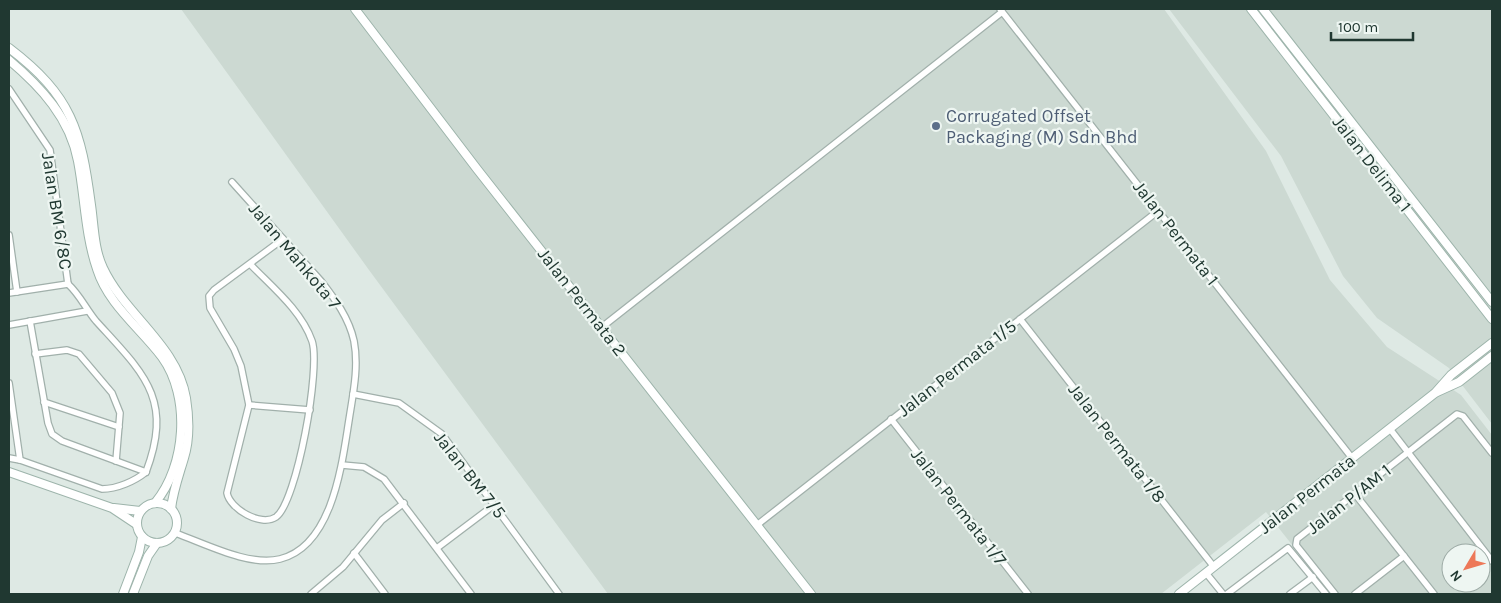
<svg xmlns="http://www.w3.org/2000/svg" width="1501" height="603" font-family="Karla,sans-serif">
<rect width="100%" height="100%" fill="#dee9e4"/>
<!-- built -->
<g fill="#ccd9d2" fill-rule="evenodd">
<path d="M181,9H1164L1266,151L1330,280L1387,347L1461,395L1492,435V594H1331L1266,512L1161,594H608L369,270ZM1451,553H1481V583H1451Z"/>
<path d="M1169,9H1492V424L1449,368L1377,318L1343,276L1281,156Z"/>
</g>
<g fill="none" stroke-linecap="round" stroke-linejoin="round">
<defs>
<g id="street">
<path d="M1000,9L1352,458"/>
<path d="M9,89L50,150L68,284"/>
<path d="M9,235L17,292"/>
<path d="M250,264C272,287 301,310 312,341C321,367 297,502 276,517C261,527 230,509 227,493L249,405L241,366L234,349L210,308L209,296L214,290L283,239"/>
<path d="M68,284C80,295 86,309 96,321C143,373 174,398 146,472"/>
<path d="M9,293L68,284"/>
<path d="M1020,319L1214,567"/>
<path d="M30,321L48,423L52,434L62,441L146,472"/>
<path d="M9,325L87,311"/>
<path d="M602,327L1002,12"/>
<path d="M35,354L67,350L79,354L112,393L120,413L116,461"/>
<path d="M9,383L20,460"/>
<path d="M353,394L399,403L442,434L559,594"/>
<path d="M44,402L119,427"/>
<path d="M249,405L310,410"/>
<path d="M891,419L1028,594"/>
<path d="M1390,429L1492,561"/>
<path d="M9,458L20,460L102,489C117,489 135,481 146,472"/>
<path d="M342,465L364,467L384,479L471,594"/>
<path d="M1355,494L1434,594"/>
<path d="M757,525L1158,211"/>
<path d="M175,533C204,543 249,567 280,559C333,546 342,463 349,420C353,394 359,367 354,341C349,318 335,299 321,281L232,182"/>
<path d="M437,548L494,505"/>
<path d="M354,553L385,594"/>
<path d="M1206,573L1223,594"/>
<path d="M311,594L343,567L382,520L404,503"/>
<path d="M1227,594L1288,548L1326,594"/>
<path d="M1290,594L1313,577"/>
<path d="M1335,594L1296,545L1297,539L1457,414L1463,416L1492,453"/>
<path d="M1355,594L1404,556"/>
</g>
<g id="secondary">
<path d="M355,9L477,169L811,594"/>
<path d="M1251,9L1492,319"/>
<path d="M1263,9L1492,302"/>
<path d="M9,48C72,96 81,130 91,205C94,226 94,249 103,268C125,315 177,345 186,398C189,417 190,439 184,458C179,475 173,491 171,509"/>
<path d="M9,60C41,87 70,118 78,161C85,197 85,234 97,269C108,304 140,328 162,357C191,397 186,466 155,503"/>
<path d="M1437,392L1459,382L1492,356"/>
<path d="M9,472L112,508L136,524"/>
<circle cx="157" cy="523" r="20"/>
<path d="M114,508L140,511"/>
<path d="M123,594L139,552L142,537"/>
<path d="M133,594L148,556L157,543"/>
<path d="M1179,594L1435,393L1451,375L1492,343"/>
</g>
</defs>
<!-- street casing -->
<use href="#street" stroke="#a1b0ab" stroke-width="8"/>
<!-- secondary casing -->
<use href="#secondary" stroke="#9db4ab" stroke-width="10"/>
<!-- street -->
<use href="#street" stroke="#fff" stroke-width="5.5"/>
<!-- secondary -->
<use href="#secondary" stroke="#fff" stroke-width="8"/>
</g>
<!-- markers -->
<circle fill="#5c6f8a" stroke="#eef6f2" stroke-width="2" cx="936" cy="126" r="5"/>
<g text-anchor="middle" stroke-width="4.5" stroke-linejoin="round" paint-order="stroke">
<!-- service labels -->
<g font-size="18" fill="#4e5e75" stroke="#eef6f2" text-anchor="start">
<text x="946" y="122">Corrugated Offset<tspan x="946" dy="21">Packaging (M) Sdn Bhd</tspan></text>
</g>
<!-- street labels -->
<g font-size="18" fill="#203831" stroke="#eef6f2">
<text transform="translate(1372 164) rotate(52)" y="6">Jalan Delima 1</text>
<text transform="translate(57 211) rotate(81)" y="6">Jalan BM 6/8C</text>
<text transform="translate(1176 233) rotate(52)" y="6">Jalan Permata 1</text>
<text transform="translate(295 256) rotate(50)" y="6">Jalan Mahkota 7</text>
<text transform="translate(582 302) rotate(52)" y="6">Jalan Permata 2</text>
<text transform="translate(957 368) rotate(-38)" y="6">Jalan Permata 1/5</text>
<text transform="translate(1117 443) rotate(52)" y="6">Jalan Permata 1/8</text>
<text transform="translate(470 475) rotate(52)" y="6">Jalan BM 7/5</text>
<text transform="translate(1307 494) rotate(-38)" y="6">Jalan Permata</text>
<text transform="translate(1349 499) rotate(-38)" y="6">Jalan P/AM 1</text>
<text transform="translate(959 507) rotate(52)" y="6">Jalan Permata 1/7</text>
</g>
</g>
<!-- border -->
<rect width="1501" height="603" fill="none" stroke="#203831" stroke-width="20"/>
<!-- north arrow -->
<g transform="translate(1466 568) rotate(232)"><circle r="24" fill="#eef6f2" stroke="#9caaa5"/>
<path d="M0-4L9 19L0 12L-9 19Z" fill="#ed7858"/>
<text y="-8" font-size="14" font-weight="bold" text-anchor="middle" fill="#203831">N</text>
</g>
<!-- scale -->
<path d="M1331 32v8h82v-8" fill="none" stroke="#203831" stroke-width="2.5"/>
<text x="1338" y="32" font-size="15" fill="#203831" stroke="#eef6f2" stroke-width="4" paint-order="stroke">100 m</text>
</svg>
